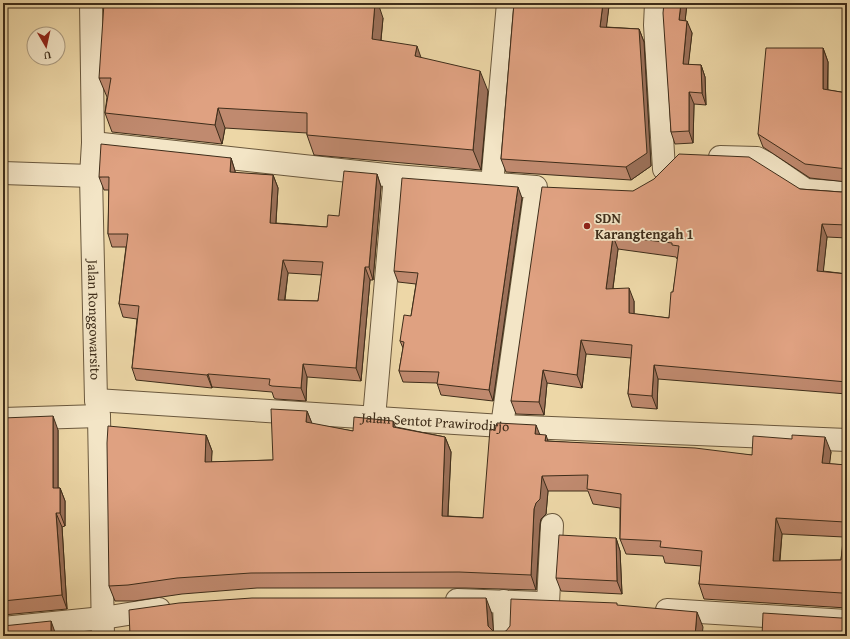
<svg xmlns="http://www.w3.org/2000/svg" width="850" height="639" font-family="'Gentium Book Plus',serif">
<rect width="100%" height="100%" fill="#edd7a7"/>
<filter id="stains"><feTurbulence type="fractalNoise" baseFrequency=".005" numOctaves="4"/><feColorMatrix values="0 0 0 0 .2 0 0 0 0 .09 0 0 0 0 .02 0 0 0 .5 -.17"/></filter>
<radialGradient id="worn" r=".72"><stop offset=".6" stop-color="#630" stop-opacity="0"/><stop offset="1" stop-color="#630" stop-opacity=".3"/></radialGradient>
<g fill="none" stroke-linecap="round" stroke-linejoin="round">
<defs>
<g id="minor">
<path d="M656,3L655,25L664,169"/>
<path d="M93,143L395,176L536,187L502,426"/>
<path d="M720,157L757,158L768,164L806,190L847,193"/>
<path d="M492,184L508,3"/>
<path id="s1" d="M96,400L502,426L847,440"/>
<path d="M374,418L395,176"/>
<path d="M3,419L99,416"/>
<path d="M457,600L540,603"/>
<path d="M504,601L505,636"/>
<path d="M548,603L552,525"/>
<path d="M667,610L847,621"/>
<path d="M3,628L103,618L159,609"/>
</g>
<g id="tertiary">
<path id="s2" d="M91,3L93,143L91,176L96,400L99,416L103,636"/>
<path d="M3,173L91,176"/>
</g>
</defs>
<!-- minor casing -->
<use href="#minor" stroke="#6a583d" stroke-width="24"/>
<!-- tertiary casing -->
<use href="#tertiary" stroke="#6a583d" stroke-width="24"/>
<!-- minor -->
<use href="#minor" stroke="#f3e5c6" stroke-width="22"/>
<!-- tertiary -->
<use href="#tertiary" stroke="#f3e5c6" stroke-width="22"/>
</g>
<!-- wall -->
<g fill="#c08a6f" stroke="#3e2d1a" fill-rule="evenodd">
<path d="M514,3H608L609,6L606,27L639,29L644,42L651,166L631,180L506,172L501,159Z"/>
<path d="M664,3H687L685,21L692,33L688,65H701L705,77L706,105L694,104L693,143L675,144L671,132Z"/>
<path d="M383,18L381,40L421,58L488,91L481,170L314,155L307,135V133L225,128L222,144L112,132L105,113L107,97L99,78Z"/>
<path d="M823,48L828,62V90L847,93V182L810,178L763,147L758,134Z"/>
<path d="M231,158L235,171V173L273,175L278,188L276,223L327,227L339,216L377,174L381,187L373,280H370L361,381L307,377L306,401L276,399L274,398L272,392L212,387V388L136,380L132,368L137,319L123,317L119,304L126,247H112L108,234L109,190H104L99,177ZM288,273L322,275L318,301L285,300Z"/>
<path d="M800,189L841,192L847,191V238L827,237L823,271L847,274V394L658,379L657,409L632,407L628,394L631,358L586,354L582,388L547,383L544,415L516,414L511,401L633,191ZM618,249L676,257L677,259H678L673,292L669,318L634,314V301L613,288Z"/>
<path d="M522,198L493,401L441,395L437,383L403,382L399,371L403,348L400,341L411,316L416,284L398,282L394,271Z"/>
<path d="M307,411L312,424L353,431L396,427L445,437L451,452L448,516L483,518L540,434L548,441L752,455L831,452L829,464L847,465V608L704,599L699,584L701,566L665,563L663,556L626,554L620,539V508L593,504L588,491H548L546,514L541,519L540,524L536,590L465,588H257L182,594L134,601H115L109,586L206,435L212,451L211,462L273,460ZM782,534L844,537L841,560L780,561Z"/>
<path d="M3,418L58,430V488H60L65,501V526L62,527L67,609L3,615Z"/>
<path d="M616,538L620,551L622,594L561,591L556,578Z"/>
</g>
<!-- shaded-wall -->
<g fill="#9c715a" stroke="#3e2d1a">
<path d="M375,3H378L383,18L379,59L372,39Z"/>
<path d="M603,3H608L609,6L605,40L600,27Z"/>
<path d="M681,3H687L684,32L679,20Z"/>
<path d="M687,21L692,33L687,77L683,64Z"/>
<path d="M639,29L644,42L651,166L631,180L626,167Z"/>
<path d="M417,46L424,66L415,56Z"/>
<path d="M823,48L828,62L827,103L823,89Z"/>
<path d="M701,65L705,77L706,105L702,93Z"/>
<path d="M480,71L488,91L481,170L473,150Z"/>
<path d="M689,92L694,104L693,143L689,131Z"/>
<path d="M218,108L225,128L222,144L215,125Z"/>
<path d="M231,158L235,171V185L230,172Z"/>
<path d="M377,174L381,187L373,280L369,267Z"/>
<path d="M273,175L278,188L275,236L270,223Z"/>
<path d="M518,187L522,198L493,401L489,390Z"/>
<path d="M822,224L827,237L822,284L817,271Z"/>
<path d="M613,236L618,249L611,302L606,289Z"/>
<path d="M283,260L288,273L283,312L278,300Z"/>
<path d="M365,267L370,280L361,381L356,368Z"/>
<path d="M629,288L634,301V327L629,313Z"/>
<path d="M581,340L586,354L582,388L577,375Z"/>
<path d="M303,364L307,377L306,401L301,388Z"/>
<path d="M654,365L658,379L657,409L652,396Z"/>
<path d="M543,370L547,383L544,415L539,402Z"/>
<path d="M208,374L212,387V388L207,375Z"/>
<path d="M307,411L313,426L306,422Z"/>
<path d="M53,416L58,430V501L53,488Z"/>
<path d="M393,421L399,436L393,427Z"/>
<path d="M536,425L542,440L535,434Z"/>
<path d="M206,435L212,451L211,477L205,462Z"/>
<path d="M546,435L551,450L545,441Z"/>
<path d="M445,437L451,452L447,531L442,516Z"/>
<path d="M825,437L831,452L828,478L822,463Z"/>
<path d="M542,476L548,491L546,514L541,519L540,524L536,590L531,575L534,509Z"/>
<path d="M60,488L65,501V526L60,513Z"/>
<path d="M56,513L62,527L67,609L62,595Z"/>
<path d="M776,518L782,534L778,576L773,561Z"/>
<path d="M616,538L620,551L622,594L617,581Z"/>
<path d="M486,598L492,614L494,636L488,626Z"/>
<path d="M697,612L703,627L702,636H695Z"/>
<path d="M51,621L56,635V636H51Z"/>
</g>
<!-- building -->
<g fill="#dfa181" stroke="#3e2d1a" fill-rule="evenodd">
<path d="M104,3H375L372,39L417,46L415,56L480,71L473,150L307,135V113L218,108L215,125L105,113L111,78H99Z"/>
<path d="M514,3H603L600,27L639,29L647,153L626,167L501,159Z"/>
<path d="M664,3H681L679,20L687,21L683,64L701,65L702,93L689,92V131L671,132L663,13Z"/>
<path d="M766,48H823V89L847,93V169L805,164L758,134Z"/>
<path d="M101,144L231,158L230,172L273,175L270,223L327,227L328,215L339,216L344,171L377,174L369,267H365L356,368L303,364L301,388L272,386L269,385L270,379L208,374L207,375L132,368L139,306L119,304L128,234H108L109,177H99ZM283,260L323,262L318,301L278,300Z"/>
<path d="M679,154L749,157L800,189L841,192L847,191V225L822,224L817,271L847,274V382L654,365L652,396L628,394L632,345L581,340L577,375L543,370L539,402L511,401L542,187L633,191L654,179ZM613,236L672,243V245L679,246L673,292H671L669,318L629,313V288L606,289Z"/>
<path d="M402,178L518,187L489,390L437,384L439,372L399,371L404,342L400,341L404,315L411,316L418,273L394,271Z"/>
<path d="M271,409L307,411L306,422L353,431L354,417L393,421V427L445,437L442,516L483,518L490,429L495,430L497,423L536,425L535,434L546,435L545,441L695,448L752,455L753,436L792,439V435L825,437L822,463L847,465V595L842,593L699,584L702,551L660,547L661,541L620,539L621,494L587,489L588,475L542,476L540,499L536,503L534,509L531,575L459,572L251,573L177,578L128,585L109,586L107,443L108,426L206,435L205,462L273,460ZM776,518L845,522L841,560L773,561Z"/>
<path d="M53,416V488H60V513H56L62,595L3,601V418Z"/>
<path d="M559,535L616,538L617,581L556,578Z"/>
<path d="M252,598H486L488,626L493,631L499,633L506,631L510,626L511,599L617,603V605L697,612L695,636H130L129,610L179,603Z"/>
<path d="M763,613L841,618L847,617V636H762Z"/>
<path d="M51,621V636H3V626Z"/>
</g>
<!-- markers -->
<circle fill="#8f2418" stroke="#f3e5c6" stroke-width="1.5" cx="587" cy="226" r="4"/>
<g text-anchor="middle" stroke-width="3.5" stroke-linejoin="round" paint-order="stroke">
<!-- poi labels -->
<g font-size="14" font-weight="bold" fill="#3e2d1a" stroke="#f3e5c6" text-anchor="start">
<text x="595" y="223">SDN<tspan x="595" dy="16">Karangtengah 1</tspan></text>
</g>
<!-- street labels -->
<g font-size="14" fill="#3e2d1a" stroke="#f3e5c6">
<text dy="5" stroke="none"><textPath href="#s2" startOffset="317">Jalan Ronggowarsito</textPath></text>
<text dy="5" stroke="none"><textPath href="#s1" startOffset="340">Jalan Sentot Prawirodirjo</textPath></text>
</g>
</g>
<!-- margin -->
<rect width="850" height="639" fill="none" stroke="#edd7a7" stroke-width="16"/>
<rect x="4" y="4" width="842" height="631" fill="none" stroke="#3e2d1a" stroke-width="2"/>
<rect x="8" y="8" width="834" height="623" fill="none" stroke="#3e2d1a"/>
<!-- north arrow -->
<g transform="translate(46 46) rotate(171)"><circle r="19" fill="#f3e5c6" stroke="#ab9b81"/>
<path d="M0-3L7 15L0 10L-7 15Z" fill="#8f2418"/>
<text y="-6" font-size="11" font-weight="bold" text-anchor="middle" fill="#3e2d1a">U</text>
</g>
<rect width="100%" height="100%" filter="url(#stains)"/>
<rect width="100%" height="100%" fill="url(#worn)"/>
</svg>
